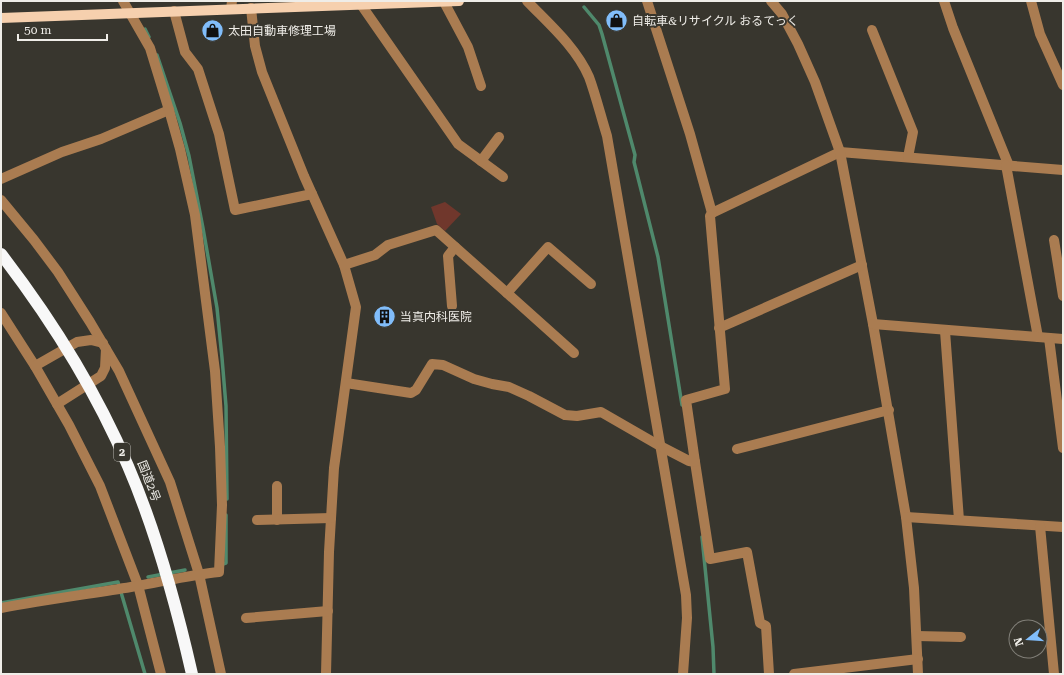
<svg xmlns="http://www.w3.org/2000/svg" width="1064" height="675" font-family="'Roboto Serif','Noto Sans JP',serif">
<rect width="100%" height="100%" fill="#38362e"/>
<!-- green -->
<path fill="#70372c" d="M445,202L461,214L445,231L437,224L431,207Z"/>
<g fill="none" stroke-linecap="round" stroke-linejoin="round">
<!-- stream -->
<g stroke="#4f896c" stroke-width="3.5">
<path d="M584,7L599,25L602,34L635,155L634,162L658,257L682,405"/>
<path d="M145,29L149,37"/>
<path d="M157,55L180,123L189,156L203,228L217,308L222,358L226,406L227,499"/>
<path d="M702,537L713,647L714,674"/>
<path d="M223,564L226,563V515"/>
<path d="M148,577L185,570"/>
<path d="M1,603L118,582L145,674"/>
</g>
<!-- minor -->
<g stroke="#aa7c51" stroke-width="10">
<path d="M527,1C549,24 576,47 589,77C596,96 601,117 607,136L686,595L687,618L683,674"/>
<path d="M647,1L690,134L712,213L840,152L1063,170"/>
<path d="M771,1L782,14L798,44L815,82L840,152L873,324L906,517L914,588L918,674"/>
<path d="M944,1L953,28L1009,166"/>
<path d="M1031,1L1040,34L1063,85"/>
<path d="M444,2L468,47L481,86"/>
<path d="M362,6L458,144L503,177"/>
<path d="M251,8L255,46L262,72L304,176L344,265L356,307L334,468L329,552L326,674"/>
<path d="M231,9L232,1"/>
<path d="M174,11L185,52L198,69L219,134L235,210L312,194"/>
<path d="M872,30L913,132L908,157"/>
<path d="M481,161L499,137"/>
<path d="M1006,165L1038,337"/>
<path d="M1,179L62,152L101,139L169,110"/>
<path d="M1,200L34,240L58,272L90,322L119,371L170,482L199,574L221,674"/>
<path d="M1054,240L1063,296"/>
<path d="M344,265L375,255L388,245L436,230L507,293L574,353"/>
<path d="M507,293L548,247L591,284"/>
<path d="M452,306L448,256L455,247"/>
<path d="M1,313L35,366L69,425L100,486L138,585L161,674"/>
<path d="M873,324L1063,339"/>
<path d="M719,328L862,265"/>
<path d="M945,331L959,520"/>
<path d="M1049,338L1063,448"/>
<path d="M35,366L77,342L91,340L103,343"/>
<path d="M346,383L411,393L416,390L432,364L443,365L474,379L492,384L509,387L529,396L565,415L577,416L601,412L660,446L689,461L695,462L710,559L747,552L760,623L766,626L769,674"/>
<path d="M57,404L101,376L105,368L106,349"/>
<path d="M737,449L889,410"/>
<path d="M695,462L686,400L725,389L710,216L712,213"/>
<path d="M277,486V520"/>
<path d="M906,517L1063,527"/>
<path d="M257,520L331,518"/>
<path d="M1040,526L1054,674"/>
<path d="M1,608C44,600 88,594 131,587C161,582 190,575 219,572L222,505L220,447L215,371L195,215L180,149L169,110L150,48L123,1"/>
<path d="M246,618L328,611"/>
<path d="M917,636L961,637"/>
<path d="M794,674L918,659"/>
</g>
<!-- major -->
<path stroke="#f6d0ae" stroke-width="10" d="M1,18C154,11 306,8 459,1"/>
<!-- highway -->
<path stroke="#f8f8f8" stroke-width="12" d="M1,254C51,319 96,391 128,466C157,533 176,604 192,674"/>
</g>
<!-- icons -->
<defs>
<symbol id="shop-disc" viewBox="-11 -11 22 22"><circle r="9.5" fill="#81bdfa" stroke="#38362e"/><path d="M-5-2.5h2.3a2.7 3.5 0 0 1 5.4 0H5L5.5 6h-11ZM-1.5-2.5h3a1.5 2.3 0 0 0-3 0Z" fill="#111"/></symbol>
<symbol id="building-disc" viewBox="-11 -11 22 22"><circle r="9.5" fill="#81bdfa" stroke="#38362e"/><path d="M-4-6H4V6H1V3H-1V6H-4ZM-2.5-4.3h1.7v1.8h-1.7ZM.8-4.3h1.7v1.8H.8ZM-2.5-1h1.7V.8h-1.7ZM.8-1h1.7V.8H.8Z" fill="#111"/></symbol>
</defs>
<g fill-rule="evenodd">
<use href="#shop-disc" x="604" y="8" width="25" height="25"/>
<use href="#shop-disc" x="200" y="18" width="25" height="25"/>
<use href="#building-disc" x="372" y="304" width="25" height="25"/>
</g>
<g text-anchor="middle" stroke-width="4" stroke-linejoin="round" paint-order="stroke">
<!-- shield labels -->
<rect fill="#38362e" stroke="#b8b6b0" stroke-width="1" x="114" y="443" width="16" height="18" rx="3"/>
<g font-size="11" font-weight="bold" fill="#efede8">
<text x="122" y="456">2</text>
</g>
<!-- poi labels -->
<g font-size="12" fill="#efede8" stroke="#38362e" text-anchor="start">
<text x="632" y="25">自転車&amp;リサイクル おるてっく</text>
<text x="228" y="35">太田自動車修理工場</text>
<text x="400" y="321">当真内科医院</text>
</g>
<!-- street labels -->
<g font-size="12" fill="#efede8" stroke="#38362e">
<text transform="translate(149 481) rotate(69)" y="4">国道2号</text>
</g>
</g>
<!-- border -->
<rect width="1064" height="675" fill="none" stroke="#efede8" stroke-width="4"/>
<!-- north arrow -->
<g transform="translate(1028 639) rotate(253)"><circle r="19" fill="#38362e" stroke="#817f78"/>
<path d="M0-3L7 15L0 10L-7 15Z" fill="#81bdfa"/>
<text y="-6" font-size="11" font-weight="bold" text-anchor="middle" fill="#efede8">N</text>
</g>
<!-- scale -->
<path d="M18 34v6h89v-6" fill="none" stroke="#efede8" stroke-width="2"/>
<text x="24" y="34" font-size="12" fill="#efede8" stroke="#38362e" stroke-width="3" paint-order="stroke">50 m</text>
</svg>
